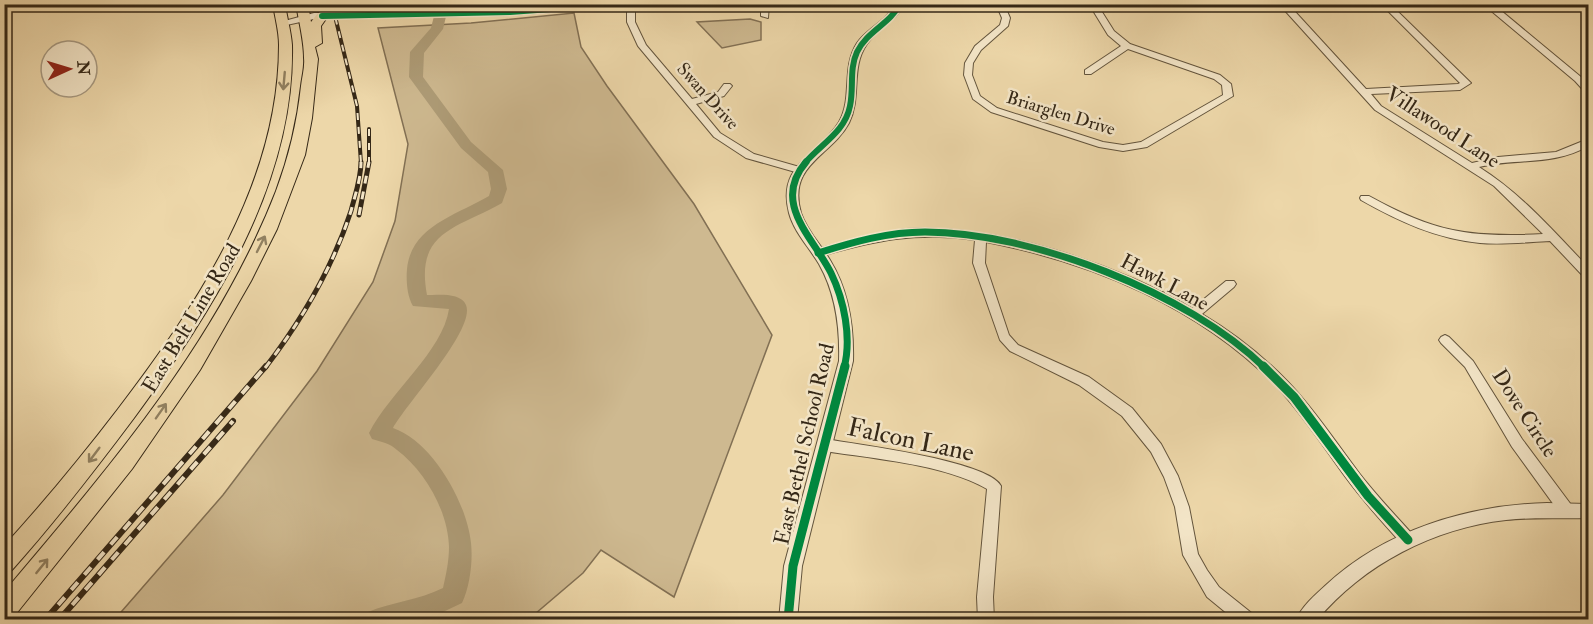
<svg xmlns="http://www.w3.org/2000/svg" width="1593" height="624" font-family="'IM FELL Double Pica',serif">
<rect width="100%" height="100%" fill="#edd7a9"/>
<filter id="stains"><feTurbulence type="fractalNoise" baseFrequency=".00333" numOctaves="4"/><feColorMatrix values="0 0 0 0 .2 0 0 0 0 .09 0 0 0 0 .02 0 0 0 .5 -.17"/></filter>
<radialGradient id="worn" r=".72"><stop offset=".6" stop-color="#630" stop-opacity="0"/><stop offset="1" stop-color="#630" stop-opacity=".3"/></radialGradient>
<!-- green -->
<g fill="#ceb990" stroke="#827054" stroke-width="1.5">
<path d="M574,13L581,47L607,86L694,204L772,335L674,597L601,550L583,573L529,619H115L223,495L317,371L373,282L395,221L408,144L378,28L471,23Z"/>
<path d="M750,19L761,22V40L722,48L697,22Z"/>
</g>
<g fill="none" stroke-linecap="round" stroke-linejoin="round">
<!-- river -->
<path fill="#ae9c77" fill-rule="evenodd" d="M437,4H449L443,29L424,53L423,77L471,142L503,170L507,189L502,203C456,229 415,231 427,295C437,295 461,292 466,305C476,329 406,404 393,428C432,441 467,503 471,543C473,561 470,586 462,603L426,620H364L368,612C392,602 419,600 443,588C446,575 449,561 449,547C448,511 425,471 397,450C390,443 381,442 372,439L369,433C389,393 443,351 449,309L413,306C407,296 406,280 407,269C411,226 457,215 489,196L491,189L488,172L461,148L409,77L410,52L431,28Z"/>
<defs>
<g id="minor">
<path d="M627,4H635V22L646,45L692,99L718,92L724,84H730L732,86L724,96L696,104L720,133L754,154L803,168V172L799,173L746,158L714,137L638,46L627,22Z"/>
<path d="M761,4H769L768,18L761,16Z"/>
<path d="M996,4H1004L1010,18L1008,26L981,50L973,63L972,75L980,96L997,108L1103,142L1123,145L1141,142L1223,95L1222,85L1214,79L1128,49L1091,74H1085V70L1121,46L1108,35L1089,4H1097L1114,31L1130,44L1220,75L1231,84L1233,96L1147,147L1123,151L1099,147L991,112L973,99L964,75L965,63L975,46L1000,25L1002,18Z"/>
<path d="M1279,4H1288L1366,89L1458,84L1460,83L1381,4H1390L1471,83L1460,90L1371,94L1381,106L1472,163L1498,157L1556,152L1588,139V146C1555,166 1515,158 1479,167C1522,194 1554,232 1588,267V278L1584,277L1550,241C1527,242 1503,245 1480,243C1437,239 1398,221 1361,200L1360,198L1361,196H1369C1434,232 1469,238 1543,234L1494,186L1375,110Z"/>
<path d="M1483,4H1493L1581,77L1588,85V93L1585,92L1575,81Z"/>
<path d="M906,229C999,224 1112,263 1193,308L1226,281H1234L1236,284L1234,287L1202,314C1234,333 1263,356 1288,382C1315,410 1336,443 1359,473C1376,495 1395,515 1413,535L1415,540L1413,545L1408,547L1403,545C1383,523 1364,502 1347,479C1325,449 1304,416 1278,388C1201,308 1094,263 986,242L985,263L1009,335L1018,345L1089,377L1132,408L1161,444L1178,476L1189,507L1198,554L1207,570L1219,587L1254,615L1256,620H1235L1207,597L1183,555L1175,507L1164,477L1151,452L1122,416L1079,385L1010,351L1000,340L973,263L975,240C918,231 873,241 818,257L812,253L814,250L862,237Z"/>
<path d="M1445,335L1449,337L1473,361L1522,439L1572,506L1574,511L1572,516L1567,517L1562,516L1512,447L1465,367L1441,343L1439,340L1441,337Z"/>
<path d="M825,439C855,444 989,461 1001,486L993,597L994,620H978L977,597L987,489C944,464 874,459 825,451L820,449L818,445L820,441Z"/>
</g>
<g id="tertiary">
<path d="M574,4H622L618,7L510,15L314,19L282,26L277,23L314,13L510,9Z"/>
<path d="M895,4H904C896,22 877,28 867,44C850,68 862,97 849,123C831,157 787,164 801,213C807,231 821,245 830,260C849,291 854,325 853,361L802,566L797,620H779L784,566L839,361C840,327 836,294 819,264C809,247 794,232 789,213C776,163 819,156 839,122C853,97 841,68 857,43C867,28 887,21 895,4Z"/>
<path d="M1547,503L1588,504V518C1561,519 1534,517 1506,520C1434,528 1364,564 1317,620H1296C1302,606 1315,595 1326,585C1385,530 1468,505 1547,503Z"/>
</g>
<g id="primary">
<path d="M273,4H285C287,18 291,31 292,45C295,184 213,310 134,418C95,470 55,522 12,570L4,573V546C44,502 82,456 118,409C198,304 279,183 279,45C279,31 275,18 273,4Z"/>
<path d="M296,4H308L311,22L318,13H326L328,16L321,26L322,43L315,47L318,59L312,118L305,155L277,229L251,281L200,370L132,469L12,619L4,620V592C108,469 217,343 276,191C289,156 297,123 301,86C302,77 305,67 304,58C304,41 299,22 296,4Z"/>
</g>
</defs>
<!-- minor casing -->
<use href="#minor" stroke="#63543c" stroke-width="2"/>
<!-- tertiary casing -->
<use href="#tertiary" stroke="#63543c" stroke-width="2"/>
<!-- primary casing -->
<use href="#primary" stroke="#352817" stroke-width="2"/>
<!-- minor -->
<use href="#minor" fill="#f3e5c7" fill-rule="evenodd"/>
<!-- tertiary -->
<use href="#tertiary" fill="#f3e5c7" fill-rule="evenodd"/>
<!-- primary -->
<use href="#primary" fill="#edd7a9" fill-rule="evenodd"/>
<defs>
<g id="rail-far2">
<path d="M332,4L357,106L361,163"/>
<path d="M369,129V163"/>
</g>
<g id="rail-far1">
<path d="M359,215L369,162"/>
<path d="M265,368C302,320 332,269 351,211C355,195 361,179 361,162"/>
</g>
<g id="rail">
<path d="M45,620L266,366"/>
<path d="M59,620L233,421"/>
</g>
</defs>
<!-- rail-far2 casing -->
<use href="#rail-far2" stroke="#352817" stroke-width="4"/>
<!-- rail-far1 casing -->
<use href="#rail-far1" stroke="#352817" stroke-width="5"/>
<!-- rail casing -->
<use href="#rail" stroke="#352817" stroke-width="6"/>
<!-- rail-far2 -->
<use href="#rail-far2" stroke="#f3e5c7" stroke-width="2" stroke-dasharray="7" stroke-linecap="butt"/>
<!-- rail-far1 -->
<use href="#rail-far1" stroke="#f3e5c7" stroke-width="3" stroke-dasharray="8" stroke-linecap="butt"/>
<!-- rail -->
<use href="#rail" stroke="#f3e5c7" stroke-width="4" stroke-dasharray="10" stroke-linecap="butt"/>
<defs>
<g id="cycleway-far2">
<path d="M322,16L510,12L618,4"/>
<path d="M805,163C821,144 845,132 850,106C854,88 849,69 857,52C867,31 890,24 900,4"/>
</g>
<g id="cycleway-far1">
<path d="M806,162C771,203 813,237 831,273C844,300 852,338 844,368"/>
<path d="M818,253C853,242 888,232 925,232C1032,232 1188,293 1265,368"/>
</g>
<g id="cycleway">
<path d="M1263,366L1294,397L1368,496L1408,540"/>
<path d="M788,620L793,566L845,366"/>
</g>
</defs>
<!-- cycleway-far2 casing -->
<use href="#cycleway-far2" stroke="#f3e5c7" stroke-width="9"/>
<!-- cycleway-far1 casing -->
<use href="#cycleway-far1" stroke="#f3e5c7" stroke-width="10"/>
<!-- cycleway casing -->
<use href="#cycleway" stroke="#f3e5c7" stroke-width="13"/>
<!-- cycleway-far2 -->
<use href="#cycleway-far2" stroke="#00873e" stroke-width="6"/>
<!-- cycleway-far1 -->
<use href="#cycleway-far1" stroke="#00873e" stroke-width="7"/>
<!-- cycleway -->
<use href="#cycleway" stroke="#00873e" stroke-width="9"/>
</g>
<!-- one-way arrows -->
<defs><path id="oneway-shaft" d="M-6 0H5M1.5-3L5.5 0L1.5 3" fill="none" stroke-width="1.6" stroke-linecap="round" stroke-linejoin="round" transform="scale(1.5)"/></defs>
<g stroke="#918060">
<use href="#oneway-shaft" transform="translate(284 81) rotate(95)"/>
<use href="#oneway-shaft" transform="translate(261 244) rotate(-63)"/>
<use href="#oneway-shaft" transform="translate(161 411) rotate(-55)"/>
<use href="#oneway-shaft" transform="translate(94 455) rotate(127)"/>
<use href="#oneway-shaft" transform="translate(42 566) rotate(-51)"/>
</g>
<g text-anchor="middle" stroke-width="5" stroke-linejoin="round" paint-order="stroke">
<!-- far-street labels -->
<g font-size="18" fill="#352817" stroke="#f3e5c7">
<text transform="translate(708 96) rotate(48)" y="6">Swan Drive</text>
<text transform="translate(1061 113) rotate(17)" y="6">Briarglen Drive</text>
</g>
<!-- street labels -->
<g font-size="21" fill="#352817" stroke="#f3e5c7">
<text transform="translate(1443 127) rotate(33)" y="7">Villawood Lane</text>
<text transform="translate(1165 282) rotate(28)" y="7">Hawk Lane</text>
<text transform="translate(191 318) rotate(-59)" y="7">East Belt Line Road</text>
<text transform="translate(1525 413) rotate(57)" y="7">Dove Circle</text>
<text transform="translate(804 444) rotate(-77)" y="7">East Bethel School Road</text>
</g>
<!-- near-street labels -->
<g font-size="26" fill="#352817" stroke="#f3e5c7">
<text transform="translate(911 439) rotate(12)" y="9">Falcon Lane</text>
</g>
</g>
<!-- margin -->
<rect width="1593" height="624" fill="none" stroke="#edd7a9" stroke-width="24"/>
<rect x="6" y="6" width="1581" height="612" fill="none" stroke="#352817" stroke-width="3"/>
<rect x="12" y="12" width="1569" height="600" fill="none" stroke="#352817" stroke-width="1.5"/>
<!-- north arrow -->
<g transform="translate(69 69) rotate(86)"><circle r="28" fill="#f3e5c7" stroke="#a79981" stroke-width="1.5"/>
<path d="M0-4.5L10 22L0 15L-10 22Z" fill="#8f2418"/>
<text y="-9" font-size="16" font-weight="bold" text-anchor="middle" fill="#352817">N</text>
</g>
<rect width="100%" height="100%" filter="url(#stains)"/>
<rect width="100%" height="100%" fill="url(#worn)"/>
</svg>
